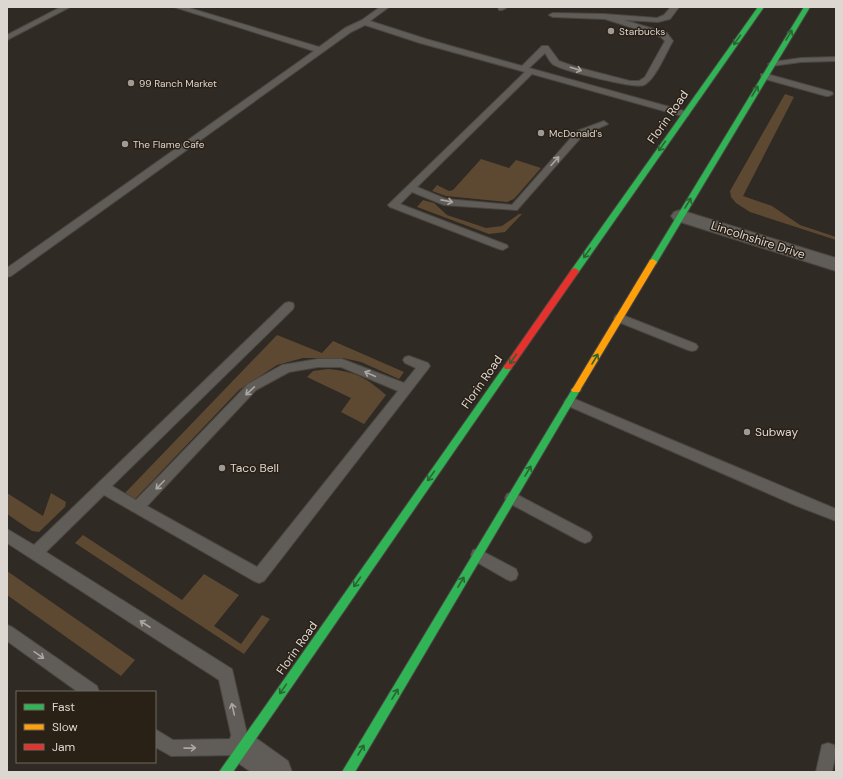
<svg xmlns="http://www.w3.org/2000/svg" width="843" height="779" font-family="'DM Sans',sans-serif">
<rect width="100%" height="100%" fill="#2f2a24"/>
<!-- green -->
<g fill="#5d4932">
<path d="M785,94L794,97L743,196L772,206L800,225L836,237V240L750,212L736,203L731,197L730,191Z"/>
<path d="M481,159L509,168L516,160L541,168L514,199L507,202L446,196L432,191L437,185L449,191L453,190Z"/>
<path d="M423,200L434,203L447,215L486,228L502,226L519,214H522L505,232L489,234L417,207Z"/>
<path d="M277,335L322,353L333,341L404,372L399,379L361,362L343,358H303L277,365L239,390L135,499L125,493Z"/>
<path d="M328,369C357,372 365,377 386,395L364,424L341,412L351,398L307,377L313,371Z"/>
<path d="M7,493L43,516L51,493L66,502L65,507L39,532L32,531L7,514Z"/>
<path d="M83,535L182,600L204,574L239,595L214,626L241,644L262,615L270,619L244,654L75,543Z"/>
<path d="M7,571L135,660L121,676L7,595Z"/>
</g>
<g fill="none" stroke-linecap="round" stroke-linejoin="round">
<defs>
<g id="lane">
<path d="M61,7H70L7,40V35Z"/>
<path d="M174,7H186L319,47L345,28L362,20L380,7H389L370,21L426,39L522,66L542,46H548L559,61L576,67L630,81H639L645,77L665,41L661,37L605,19L553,17L549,15L553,13L604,14L657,18L664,15L671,7H679L670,19L658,22L624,20L667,33L673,41C666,52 656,79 644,85C635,89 564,71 554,65C550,63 547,56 545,53L529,68L688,112L689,114L688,116H682L532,74L417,187L446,199L512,205L577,131L604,121L608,124L583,135L517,210L444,205L412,192L400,204L507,245L508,247L503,250L499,249L390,207L388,205L525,72L420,43L365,25L351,32L11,276L7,277V268L314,51Z"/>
<path d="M498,7H506V8L502,10H499Z"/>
<path d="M836,57V61L801,62L772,66L768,64L772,62L801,58Z"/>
<path d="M761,74H767L832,92L833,94L829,96H826L761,78Z"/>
<path d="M289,302L293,303L294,306L293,309L112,486L136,500L248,384L282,365L318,359H342L404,383L416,368L405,363L403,360L405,357L409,356L428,363L430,366L428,369L264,581L259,583L254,581L104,495L46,552L232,669L250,747L248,753L242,755L171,756L155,747V729L173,740L232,739L219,680L7,543V529L34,545L285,303ZM318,367H341L398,391L257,567L147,506L256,390L289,372Z"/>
<path d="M620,314L696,344L698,347L696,350L692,351L688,350L616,321L614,318L616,315Z"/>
<path d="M570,397L836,509V521L797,506L566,405L564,402L566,399Z"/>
<path d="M512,492L590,533L592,537L590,541L585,543L580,541L507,502L505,498L507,494Z"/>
<path d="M478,549L516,569L518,574L516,579L511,581L506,579L473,560L471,555L473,550Z"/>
<path d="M7,625L12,627L97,686L99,692H78L7,641Z"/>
<path d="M828,743L834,745L836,753L832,772H816L822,745Z"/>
</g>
<g id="street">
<path d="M680,210L836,258V271L674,220L671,216L674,212Z"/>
<path d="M242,732L253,736L288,761L292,772H251L231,758L227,747L231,736Z"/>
</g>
<g id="fast">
<path d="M758,7H764L578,273H572L571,271L572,269Z"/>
<path d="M804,7H810L656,264H650L649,262Z"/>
<path d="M508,364L511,365L512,367L511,369L233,772H219L505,365Z"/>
<path d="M576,386L579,388L581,390L579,392L355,772H342L573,388Z"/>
</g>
<path id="slow" d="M653,259L657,262L579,392H573L571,390L573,388L650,260Z"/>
<path id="jam" d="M575,268L579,271L578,273L511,369H505L504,367L505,365L572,269Z"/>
</defs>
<!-- lane casing -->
<use href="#lane" stroke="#4a4641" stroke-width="2"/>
<!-- street casing -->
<use href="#street" stroke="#4a4641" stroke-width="2"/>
<!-- fast casing -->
<use href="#fast" stroke="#4a4641" stroke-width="2"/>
<!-- slow casing -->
<use href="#slow" stroke="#4a4641" stroke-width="2"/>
<!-- jam casing -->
<use href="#jam" stroke="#4a4641" stroke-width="2"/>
<!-- lane -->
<use href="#lane" fill="#605c58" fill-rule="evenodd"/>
<!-- street -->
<use href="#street" fill="#605c58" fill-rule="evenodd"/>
<!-- fast -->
<use href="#fast" fill="#30b455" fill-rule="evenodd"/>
<!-- slow -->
<use href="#slow" fill="#ff9f0a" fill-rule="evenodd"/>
<!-- jam -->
<use href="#jam" fill="#e5322d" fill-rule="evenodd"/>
</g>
<!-- one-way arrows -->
<defs><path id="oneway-shaft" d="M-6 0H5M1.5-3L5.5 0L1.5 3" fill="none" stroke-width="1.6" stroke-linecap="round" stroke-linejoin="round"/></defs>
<g stroke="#2c6332">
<use href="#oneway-shaft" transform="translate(789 35) rotate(-59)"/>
<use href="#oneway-shaft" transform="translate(737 40) rotate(126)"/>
<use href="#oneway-shaft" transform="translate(755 91) rotate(-59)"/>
<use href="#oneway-shaft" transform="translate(662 146) rotate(125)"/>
<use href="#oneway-shaft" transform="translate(688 203) rotate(-59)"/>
<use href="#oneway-shaft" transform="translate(587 253) rotate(125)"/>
<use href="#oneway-shaft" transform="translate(513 359) rotate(125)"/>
<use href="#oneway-shaft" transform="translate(595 359) rotate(-59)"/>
<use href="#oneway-shaft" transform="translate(528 471) rotate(-59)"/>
<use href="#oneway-shaft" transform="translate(431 476) rotate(125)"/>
<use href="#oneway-shaft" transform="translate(357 582) rotate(125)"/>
<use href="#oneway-shaft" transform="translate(461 582) rotate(-59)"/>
<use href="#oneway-shaft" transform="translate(283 689) rotate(125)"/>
<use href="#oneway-shaft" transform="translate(395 694) rotate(-59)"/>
<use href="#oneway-shaft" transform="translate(361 750) rotate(-59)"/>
</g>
<g stroke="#aba6a1">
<use href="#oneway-shaft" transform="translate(576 69) rotate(17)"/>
<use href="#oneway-shaft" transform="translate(555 161) rotate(-48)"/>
<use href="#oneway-shaft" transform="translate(447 201) rotate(11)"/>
<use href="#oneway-shaft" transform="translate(370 374) rotate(-156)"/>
<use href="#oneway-shaft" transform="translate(250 391) rotate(137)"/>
<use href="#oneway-shaft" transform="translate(160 485) rotate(134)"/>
<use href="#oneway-shaft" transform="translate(145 624) rotate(-147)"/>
<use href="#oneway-shaft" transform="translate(39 655) rotate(35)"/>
<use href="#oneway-shaft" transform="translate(233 709) rotate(-103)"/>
<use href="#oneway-shaft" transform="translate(190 748) rotate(-1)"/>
</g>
<!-- markers -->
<g fill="#a09a94" stroke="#292016" stroke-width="1.5">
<circle cx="611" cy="31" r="4"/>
<circle cx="131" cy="83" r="4"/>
<circle cx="541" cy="133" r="4"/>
<circle cx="125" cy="144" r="4"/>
<circle cx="747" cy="432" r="4"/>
<circle cx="222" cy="468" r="4"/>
</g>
<g text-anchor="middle" stroke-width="3" stroke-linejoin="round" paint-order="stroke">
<!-- far-poi labels -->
<g font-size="10" fill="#ddd7d1" stroke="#292016" text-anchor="start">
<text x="619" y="35">Starbucks</text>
<text x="139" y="87">99 Ranch Market</text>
<text x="549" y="137">McDonald's</text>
<text x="133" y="148">The Flame Cafe</text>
</g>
<!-- street labels -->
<g font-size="12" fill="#ddd7d1" stroke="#292016">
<text transform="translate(668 117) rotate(-55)" y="4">Florin Road</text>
<text transform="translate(758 240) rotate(18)" y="4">Lincolnshire Drive</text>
<text transform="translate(482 382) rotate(-55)" y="4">Florin Road</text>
<text transform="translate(297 648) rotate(-55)" y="4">Florin Road</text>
</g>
<!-- poi labels -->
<g font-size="12" fill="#ddd7d1" stroke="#292016" text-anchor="start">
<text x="755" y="436">Subway</text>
<text x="230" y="472">Taco Bell</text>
</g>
</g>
<!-- border -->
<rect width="843" height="779" fill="none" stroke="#ddd7d1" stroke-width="16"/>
<!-- legend -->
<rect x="16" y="691" width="140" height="72" fill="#292016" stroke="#716961"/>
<rect x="24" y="704" width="20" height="6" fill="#30b455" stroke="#716961"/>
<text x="52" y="711" font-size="12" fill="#ddd7d1">Fast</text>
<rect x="24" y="724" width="20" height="6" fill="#ff9f0a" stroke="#716961"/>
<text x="52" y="731" font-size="12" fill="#ddd7d1">Slow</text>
<rect x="24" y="744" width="20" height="6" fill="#e5322d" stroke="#716961"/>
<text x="52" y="751" font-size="12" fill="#ddd7d1">Jam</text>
</svg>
